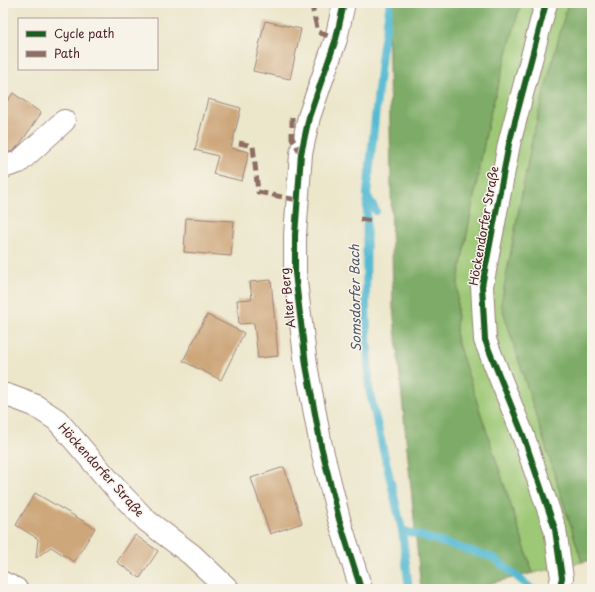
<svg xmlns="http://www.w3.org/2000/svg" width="595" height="592" font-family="'Playpen Sans',sans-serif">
<rect width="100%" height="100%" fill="#f7f3e8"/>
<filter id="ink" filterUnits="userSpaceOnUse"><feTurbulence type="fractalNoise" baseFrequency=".025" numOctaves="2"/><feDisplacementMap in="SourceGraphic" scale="8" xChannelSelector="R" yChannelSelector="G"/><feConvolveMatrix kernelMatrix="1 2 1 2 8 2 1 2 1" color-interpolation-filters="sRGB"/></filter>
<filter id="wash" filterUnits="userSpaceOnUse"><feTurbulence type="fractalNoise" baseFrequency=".012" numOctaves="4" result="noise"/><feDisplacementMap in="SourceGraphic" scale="16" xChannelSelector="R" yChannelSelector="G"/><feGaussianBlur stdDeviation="0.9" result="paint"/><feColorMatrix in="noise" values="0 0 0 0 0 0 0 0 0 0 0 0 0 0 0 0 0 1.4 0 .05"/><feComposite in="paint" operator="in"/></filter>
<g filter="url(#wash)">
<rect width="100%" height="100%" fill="#ece6cb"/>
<!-- green -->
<path fill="#9dc876" stroke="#747450" d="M521,3H568L533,135L501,304L582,562L533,573L456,338L458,281L489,118Z"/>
<!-- forest -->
<g fill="#7eac67" stroke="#646649">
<path d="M388,3H521L489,118L458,281L456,338L533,573L467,589H421L393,307Z"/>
<path d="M568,3H592V560L582,562L501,304L533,135Z"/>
</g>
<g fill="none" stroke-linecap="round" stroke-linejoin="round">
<!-- stream -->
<g stroke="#55bad3" stroke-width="8">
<path d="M390,3L382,52L367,194L366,307L369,389L402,530L409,589"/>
<path d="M367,195L376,211"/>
<path d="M402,530L494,558L532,589"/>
</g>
</g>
<g id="blocks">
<!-- building -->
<g fill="#cda67a">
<path d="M265,21L301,29L290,79L253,71Z"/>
<path d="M13,93L41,113L20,144L13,151L3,154V107Z"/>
<path d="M208,99L241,108L231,148L249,152L242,181L213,174L218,156L195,150Z"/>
<path d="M186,218L234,221L231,256L184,252Z"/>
<path d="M271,280L278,356L258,358L254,323L239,324L237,300L252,299L250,282Z"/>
<path d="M207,315L244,333L221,380L183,361Z"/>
<path d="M284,467L302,523L270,534L251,478Z"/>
<path d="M35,493L95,528L74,562L51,547L36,558L38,539L16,525Z"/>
<path d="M135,535L158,551L140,578L117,562Z"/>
</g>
</g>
</g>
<g filter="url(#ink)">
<use href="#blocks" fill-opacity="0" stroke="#9b827b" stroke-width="1"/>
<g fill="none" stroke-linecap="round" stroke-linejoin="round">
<defs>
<g id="minor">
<path d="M344,3L336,39L309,117L301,154L295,235V273L306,365L321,446L339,519L361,589"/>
<path d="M546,3L509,144L482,286L485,340L523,435L555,529L562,578L559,589"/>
<path d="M3,167L19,162L64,121"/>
<path d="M3,395H7L34,405L57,420L117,490L147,521L192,555L228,589"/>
<path d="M3,583L16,589"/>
</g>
</defs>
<!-- minor casing -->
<use href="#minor" stroke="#9b827b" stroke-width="24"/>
<!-- minor -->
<use href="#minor" stroke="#fff" stroke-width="22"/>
<!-- quiet -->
<g stroke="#8d6e63" stroke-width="5" stroke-dasharray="10 5" stroke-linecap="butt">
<path d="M314,3L313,11L318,32L336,39"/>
<path d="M292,117V138L301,154"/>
<path d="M239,143L253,146L258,192L297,200"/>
<path d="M360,219L372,221"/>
</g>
<defs>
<g id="cycleway">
<path d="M344,3L336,39L309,117L301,154L295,235V273L306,365L321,446L339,519L361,589"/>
<path d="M546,3L509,144L482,286L485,340L523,435L555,529L562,578L559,589"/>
</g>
</defs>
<!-- cycleway casing -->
<use href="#cycleway" stroke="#f7f3e8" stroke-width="8"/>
<!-- cycleway -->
<use href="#cycleway" stroke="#1b5e20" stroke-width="6"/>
</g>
</g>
<g text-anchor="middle" stroke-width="3" stroke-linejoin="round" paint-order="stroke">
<!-- street labels -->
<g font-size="12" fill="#4a1f2b" stroke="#f7f3e8">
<text transform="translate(484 226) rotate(-80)" y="4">Höckendorfer Straße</text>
<text transform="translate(288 298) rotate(-96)" y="4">Alter Berg</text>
<text transform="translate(101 470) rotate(48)" y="4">Höckendorfer Straße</text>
</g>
<!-- water labels -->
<g font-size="13" font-style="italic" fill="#4e5566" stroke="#f7f3e8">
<text transform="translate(355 298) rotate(-91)" y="5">Somsdorfer Bach</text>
</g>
</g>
<!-- margin -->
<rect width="595" height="592" fill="none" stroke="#f7f3e8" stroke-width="16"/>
<!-- legend -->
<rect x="18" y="18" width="140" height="52" fill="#f7f3e8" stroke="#b29e9c"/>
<rect x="26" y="31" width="20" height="6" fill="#1b5e20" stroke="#b29e9c"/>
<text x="54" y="38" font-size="12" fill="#4a1f2b">Cycle path</text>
<rect x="26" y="51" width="20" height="6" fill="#8d6e63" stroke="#b29e9c"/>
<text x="54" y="58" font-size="12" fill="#4a1f2b">Path</text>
</svg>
